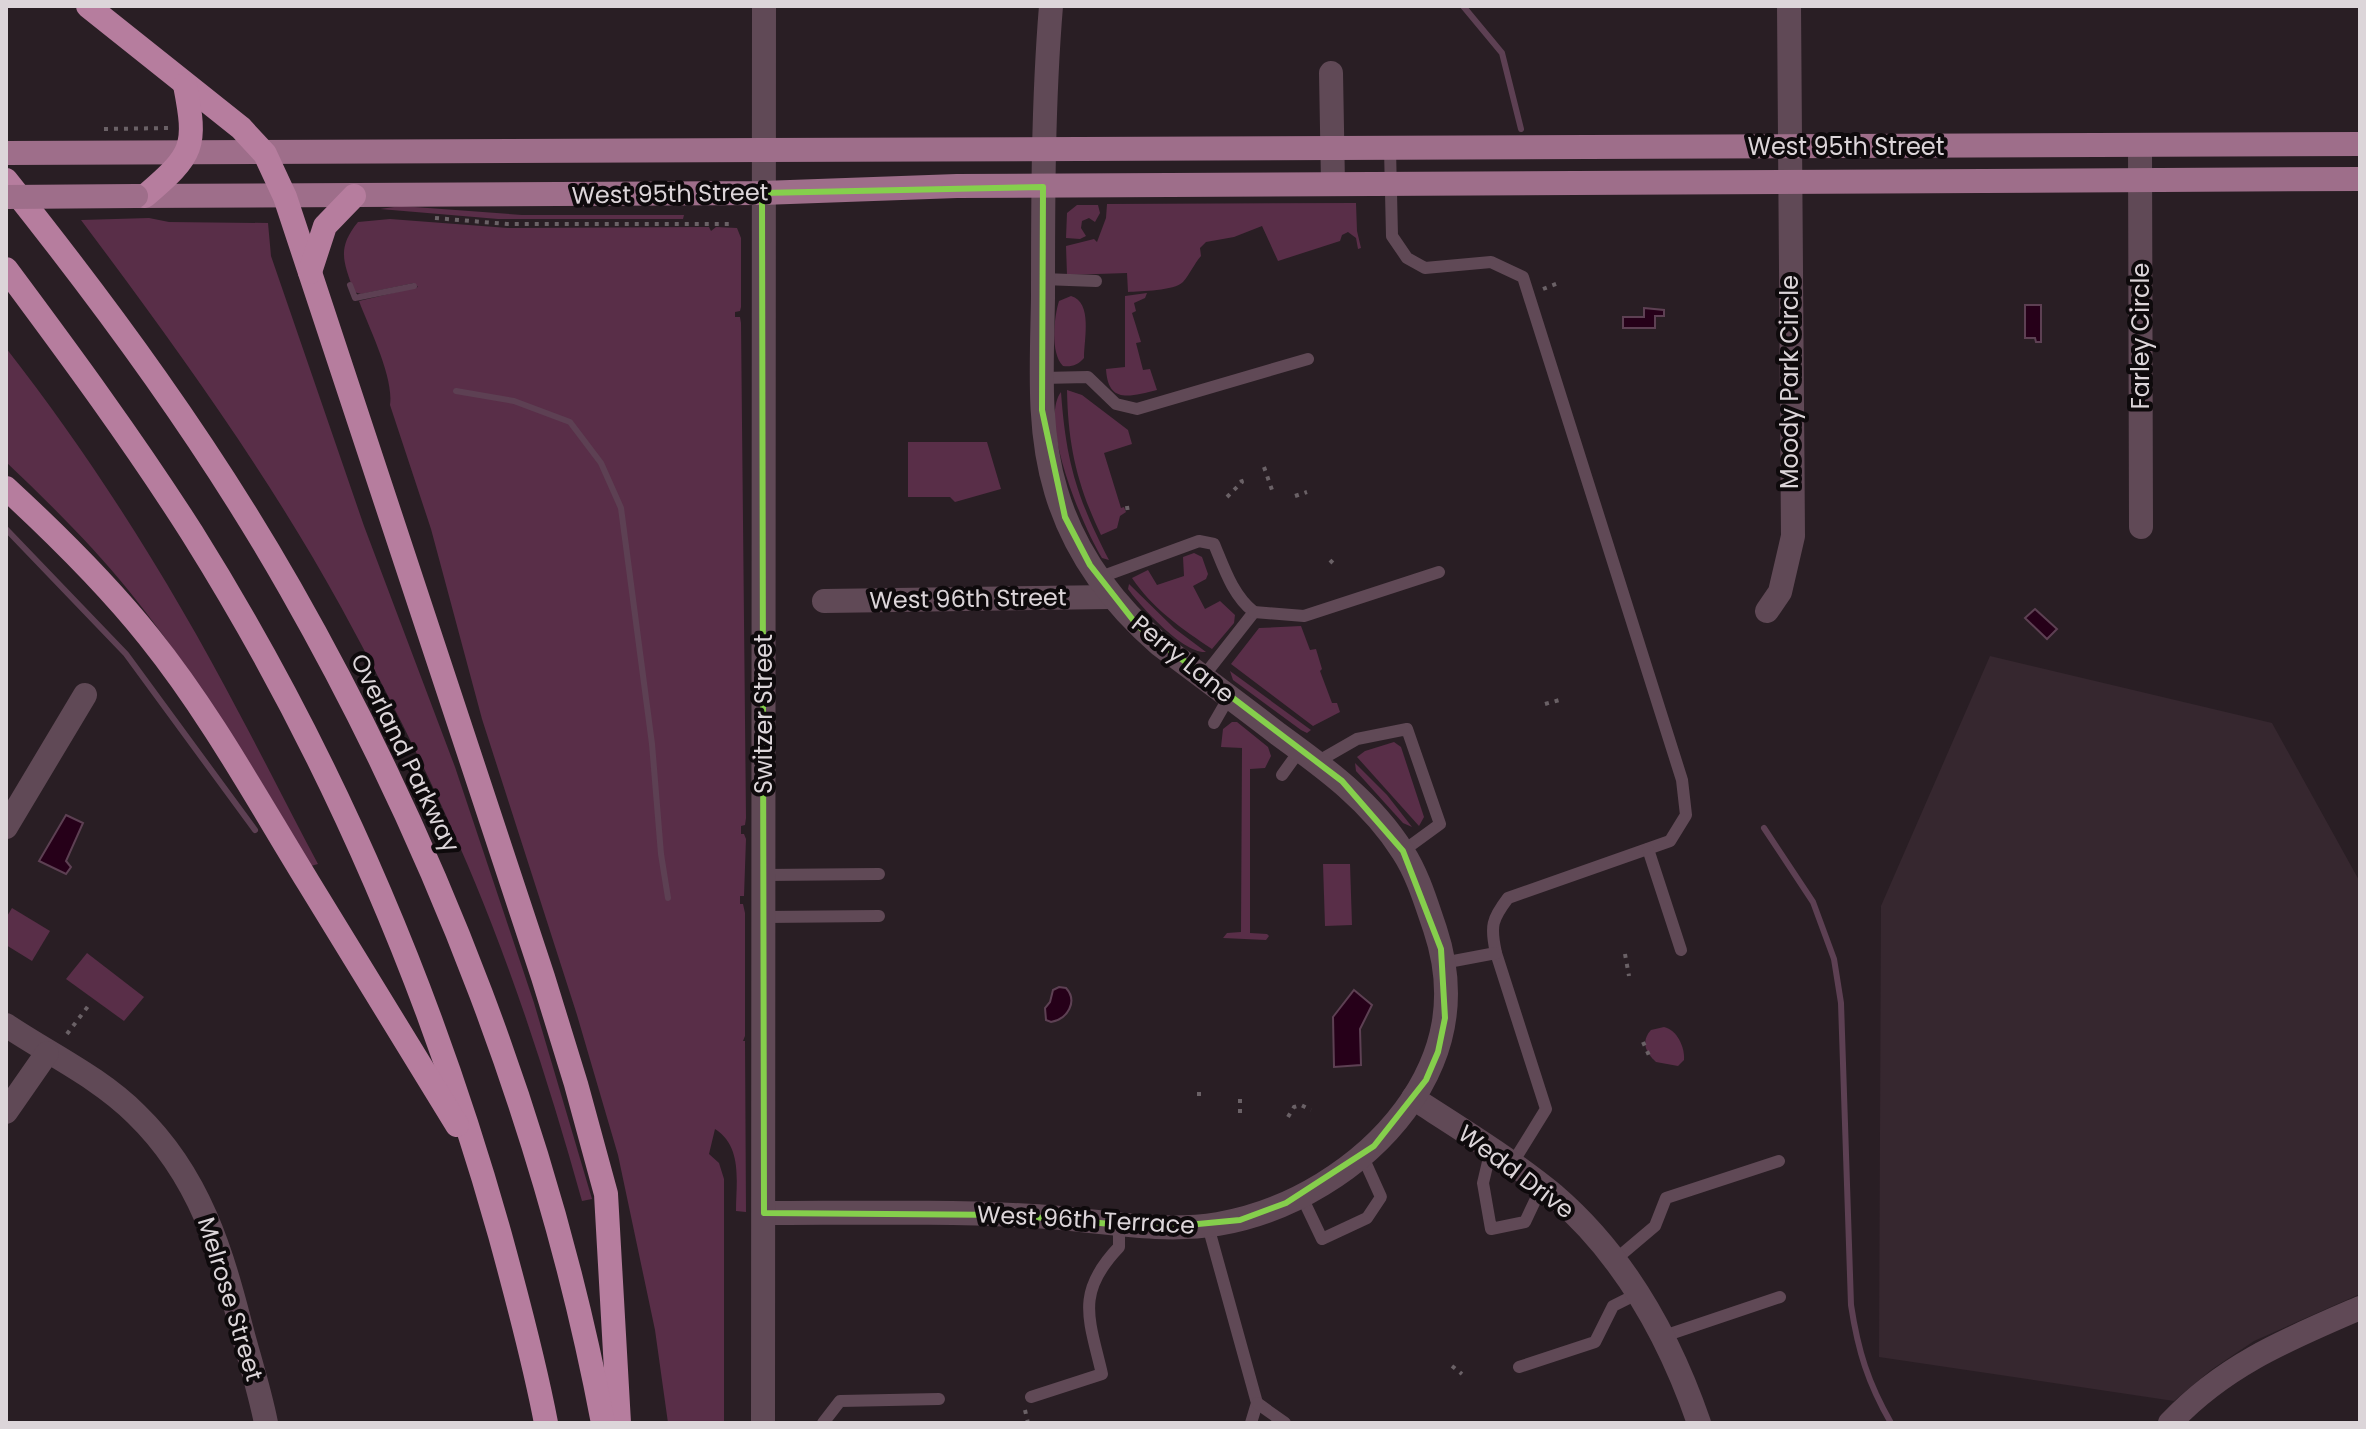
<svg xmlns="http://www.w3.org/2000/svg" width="2366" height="1429" font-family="Poppins,sans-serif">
<rect width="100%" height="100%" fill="#291e24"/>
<!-- built -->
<path fill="#36272f" d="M1990,656L2272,723L2360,882V1294L2254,1341L2211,1370L2174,1401L1879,1357L1881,906Z"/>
<!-- green -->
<g fill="#592e48">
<path d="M1356,203L1357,231L1361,248L1358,249L1356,238L1348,232L1342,235L1340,241L1278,261L1262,226L1234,237L1206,242L1200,248L1201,256C1194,264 1190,274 1183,282C1174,291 1141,291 1128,292L1127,273L1067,275L1066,246L1094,239L1097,242L1106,218L1107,204Z"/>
<path d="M1077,205H1098L1100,213L1095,222L1089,218L1082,221L1081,228L1086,236L1080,239L1066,238L1067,213Z"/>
<path d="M401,206L522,215H684L683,219H498L380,209Z"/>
<path d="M149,218L169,222L268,223L271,256L364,526L455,767L534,1003L592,1199L582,1201C556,1108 527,1015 492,925C450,816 397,710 341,607C266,471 174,344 81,220Z"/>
<path d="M390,219L508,228L709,227L711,231L716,227L737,228L741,238V307L740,311L735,312V317H740L741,323L746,818L745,825L741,826V834H744L746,839L744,896H740V904H743L745,913V1036L743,1041H745L746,1212L736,1211C736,1182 743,1147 715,1129L709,1154L719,1163L724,1179V1423H668L655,1330L618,1155L577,1015L482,719L431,529L390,405C394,377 369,328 359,301L418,287L414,283L361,294L354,292C344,262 336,249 358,222Z"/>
<path d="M1147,293L1145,298L1134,303L1136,311L1132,313L1141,342L1136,343L1143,370L1150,369L1157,390C1131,396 1108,405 1106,369L1125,367V296Z"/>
<path d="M1071,296C1093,302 1084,340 1084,358C1078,365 1072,367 1063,366C1050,353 1054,317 1059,301Z"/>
<path d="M6,348C95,462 172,585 239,713C266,763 291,814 318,864L311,866C256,771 198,677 129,591C91,544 49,503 6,462Z"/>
<path d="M1067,390L1082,395L1128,430L1132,444L1104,453L1121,508L1124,507L1126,512L1120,516L1117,528L1101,535C1077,485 1068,445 1067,390Z"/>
<path d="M1061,392C1066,462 1077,498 1109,560L1102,558C1084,529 1038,422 1061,392Z"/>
<path d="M908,442H987L1001,489L955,502L950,497H908Z"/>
<path d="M1194,553L1202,557L1208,574L1206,579L1193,586L1205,609L1220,601L1235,615L1234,623L1212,649C1182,629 1152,608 1132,578L1148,570L1157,585L1184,576L1183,557Z"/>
<path d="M1129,584L1174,628L1206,652C1184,654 1141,607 1128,589Z"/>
<path d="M1301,626L1310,650L1316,649L1322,669L1320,671L1332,703H1337L1340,712L1313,726L1231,664L1259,628Z"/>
<path d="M1230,671L1311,730L1307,733L1301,730L1233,680Z"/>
<path d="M1232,722H1237L1268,747L1271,756L1265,768L1250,769V933L1267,934L1269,936L1266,940L1223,938L1227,933L1241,932L1242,748L1221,747L1223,729Z"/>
<path d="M1394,742L1401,747L1424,817L1419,826L1357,757L1365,751Z"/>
<path d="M1355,763L1387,795L1412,827L1403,823L1356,771Z"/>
<path d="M1323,864H1350L1352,925L1325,926Z"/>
<path d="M12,908L50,931L32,961L6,945V918Z"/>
<path d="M87,953L144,997L124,1021L66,979Z"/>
<path d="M1664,1027C1677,1030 1685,1047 1684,1060L1678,1066L1656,1062C1645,1052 1641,1041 1651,1030Z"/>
</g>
<!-- water -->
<g fill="#260019" stroke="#5d4053" stroke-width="2">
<path d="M2025,305H2041V342H2036L2035,338H2025Z"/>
<path d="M1644,308L1664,310V316H1655V328H1623V317H1644Z"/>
<path d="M2035,609L2057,629L2047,639L2025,618Z"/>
<path d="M66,815L83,823L66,861L71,867L66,874L39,861Z"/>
<path d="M1059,987L1066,988C1078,1001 1068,1019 1051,1022L1046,1020L1045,1008L1050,1002L1053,990Z"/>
<path d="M1354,990L1372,1005L1360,1029L1361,1065L1334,1067L1333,1017Z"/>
</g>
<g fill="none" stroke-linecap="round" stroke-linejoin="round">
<!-- stream -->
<g stroke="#5d4053" stroke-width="6">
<path d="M1463,6L1502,53L1521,129"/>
<path d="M350,285L355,298L414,286"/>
<path d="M456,391L514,401L570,422L601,463L621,508L652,744L661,854L668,898"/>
<path d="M6,529L126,654L255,830"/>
<path d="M1764,828L1813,902L1834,959L1841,1003L1851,1305C1858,1351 1868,1383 1891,1423"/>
</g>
<!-- path -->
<g stroke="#6a6166" stroke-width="4" stroke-dasharray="4 6" stroke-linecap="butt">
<path d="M104,129L171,128"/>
<path d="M435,218L507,224H732"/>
<path d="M1543,289L1561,282"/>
<path d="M1264,467L1272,490"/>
<path d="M1295,496L1307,492"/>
<path d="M1227,497L1242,482L1239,474"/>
<path d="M1127,506L1128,513"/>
<path d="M1330,563L1334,559"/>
<path d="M1545,704L1563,699"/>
<path d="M1625,954L1629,976"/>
<path d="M67,1034L89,1005"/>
<path d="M1643,1042L1651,1060"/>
<path d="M1199,1092V1099"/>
<path d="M1240,1099V1116"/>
<path d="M1288,1117L1294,1107L1301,1105L1311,1110"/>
<path d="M1452,1366L1462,1374"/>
<path d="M1025,1410L1028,1423"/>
</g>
<!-- service -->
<g stroke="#604956" stroke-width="12">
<path d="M1390,149L1392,236L1407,258L1425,268L1491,262L1523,277L1682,780L1686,815L1670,841L1508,898C1492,919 1490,926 1496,953L1546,1109L1512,1164"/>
<path d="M1043,279L1096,281"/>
<path d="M1042,378L1088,377L1116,404L1137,409L1308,359"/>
<path d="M1098,578L1199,541L1214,544C1224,568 1233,596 1254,612L1203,677"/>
<path d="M1254,612L1304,616L1439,572"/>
<path d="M1214,723L1229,697"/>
<path d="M1317,762L1357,739L1407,729L1440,824L1403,851"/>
<path d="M1282,775L1300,750"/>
<path d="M1648,849L1681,950"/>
<path d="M764,875L879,874"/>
<path d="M764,917L879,916"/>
<path d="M1443,963L1496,953"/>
<path d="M1491,1149L1483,1183L1491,1229L1525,1222L1542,1186"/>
<path d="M1301,1195L1322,1239L1367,1218L1381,1197L1362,1155"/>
<path d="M1208,1226L1257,1403L1251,1423"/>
<path d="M1616,1259L1655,1226L1666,1198L1779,1161"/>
<path d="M1664,1336L1780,1297"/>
<path d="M1519,1367L1595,1342L1613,1306L1639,1293"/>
<path d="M1031,1397L1102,1374C1089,1318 1075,1293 1119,1247V1223"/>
<path d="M1257,1403L1285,1423"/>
<path d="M823,1423L840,1401L939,1399"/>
</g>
<!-- minor -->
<g stroke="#604956" stroke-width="24">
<path d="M1331,73L1333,184"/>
<path d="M2140,145L2141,527"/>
<path d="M824,601L1112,597"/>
<path d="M1767,611L1780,592L1793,536L1789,6"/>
<path d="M6,827L85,695"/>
<path d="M6,1025C49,1054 99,1077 136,1114C200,1176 222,1252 243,1335C251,1364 260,1393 266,1423"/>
<path d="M1413,1098C1461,1129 1510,1159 1554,1195C1625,1256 1669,1336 1699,1423"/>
<path d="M6,1112L47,1053"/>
<path d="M764,1213C853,1213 944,1211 1033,1216C1094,1219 1157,1234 1218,1224C1290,1212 1362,1168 1405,1110C1446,1054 1457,995 1435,929C1426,903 1418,875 1403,852C1372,802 1325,768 1278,734C1239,704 1200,675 1160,645C1113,604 1074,552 1056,491C1037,429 1042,362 1043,298C1043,201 1043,103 1051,6"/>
<path d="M763,1423L764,6"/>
<path d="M2170,1423C2224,1365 2288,1339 2360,1308"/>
</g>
<!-- primary -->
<g stroke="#9e6e8a" stroke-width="24">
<path d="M6,153L2360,144"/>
<path d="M136,196L762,193L957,186L2360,179"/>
</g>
<!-- motorway -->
<g stroke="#b67d9e" stroke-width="24">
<path d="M88,6L241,128L265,154L285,197L543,977L576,1084L606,1194L619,1423"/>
<path d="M6,180C109,309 208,444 290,588C436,844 548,1133 603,1423"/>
<path d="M145,196C194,154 197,147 185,85"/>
<path d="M6,269C70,355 134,442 192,533C328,750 431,989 500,1235C517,1297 534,1360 546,1423"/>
<path d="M310,272L325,226L354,196"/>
<path d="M6,488C57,535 106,583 149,637C210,713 257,799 308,882C357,963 407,1044 457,1125"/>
</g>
<!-- primary-bridge -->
<path stroke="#9e6e8a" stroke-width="24" d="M6,197L136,196"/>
</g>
<!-- marked area -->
<path fill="none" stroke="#85cf4c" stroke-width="6" stroke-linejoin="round" d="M1043,187L1042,410L1065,517L1090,565L1137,625L1342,781L1403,851L1441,949L1445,1018L1438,1052L1426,1080L1374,1146L1286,1203L1240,1220L1156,1228L1010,1215L764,1213L762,193Z"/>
<g text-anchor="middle" stroke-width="8" stroke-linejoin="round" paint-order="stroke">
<!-- street labels -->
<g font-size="24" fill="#dcd5d9" stroke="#0e0a0c">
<text x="1846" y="155">West 95th Street</text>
<text transform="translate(670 194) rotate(-1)" y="8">West 95th Street</text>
<text transform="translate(2141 336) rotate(-90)" y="8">Farley Circle</text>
<text transform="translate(1790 382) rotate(-90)" y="8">Moody Park Circle</text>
<text transform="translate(968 599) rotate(-1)" y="8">West 96th Street</text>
<text transform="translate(1183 659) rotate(39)" y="8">Perry Lane</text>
<text transform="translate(764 714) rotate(-90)" y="8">Switzer Street</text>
<text transform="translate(405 753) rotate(64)" y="8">Overland Parkway</text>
<text transform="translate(1516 1172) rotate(37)" y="8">Wedd Drive</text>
<text transform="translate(1086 1220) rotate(3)" y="8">West 96th Terrace</text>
<text transform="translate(230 1299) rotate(73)" y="8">Melrose Street</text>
</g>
</g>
<!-- border -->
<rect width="2366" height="1429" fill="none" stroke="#dcd5d9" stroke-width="16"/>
</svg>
